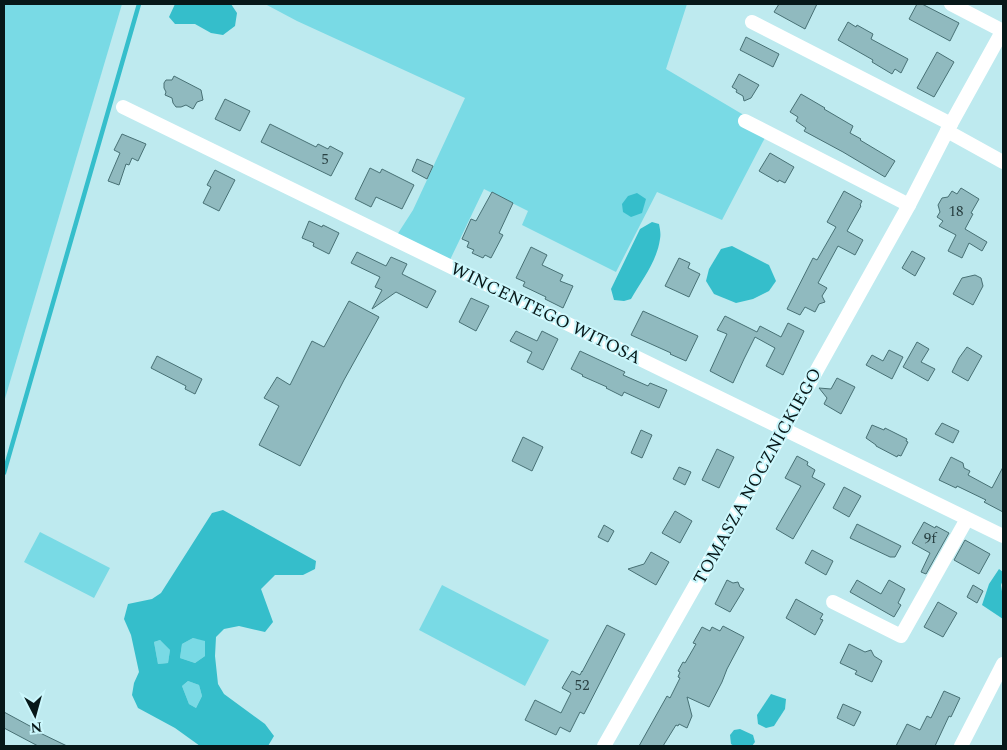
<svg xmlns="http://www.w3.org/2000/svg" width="1007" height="750" font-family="Spectral,serif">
<rect width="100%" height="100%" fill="#beeaef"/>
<!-- green -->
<g fill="#79dae5">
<path d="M4,4H122L4,402Z"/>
<path d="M265,4H687L666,69L769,130L722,220L657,192L616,272L522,225L528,211L484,189L449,262L395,238L413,210L465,98L297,21Z"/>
<path d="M40,532L110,568L94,598L24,562Z"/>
<path d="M442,585L549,640L525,686L419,630Z"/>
<path d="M193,638L205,640V656L195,663L180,658L182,644Z"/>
<path d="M160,640L170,650L168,663L158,664L154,642Z"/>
<path d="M188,681L199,685L202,696L196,708L189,704L182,686Z"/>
</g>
<!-- water -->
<g fill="#35becb" fill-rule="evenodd">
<path d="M175,4H231L237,13L235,26L223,35L211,33L195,24H175L169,17Z"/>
<path d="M637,193L646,199L642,213L631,217L623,212L622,204L628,196Z"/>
<path d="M652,222L659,224C660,229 661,234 660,239C657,261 642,280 631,299L624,301L614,300L611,289L640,229Z"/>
<path d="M732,246L769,265L776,281L769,291L753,299L736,303L714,294L706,281L709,269L721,249Z"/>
<path d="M223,510L316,561L315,569L303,575H275L261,589L273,622L265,632L239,626L224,629L216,637L215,656L218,684L224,694L265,724L274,736L268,746H200L175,728L138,708L132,695L134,683L139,672L131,635L124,619L128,604L152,599L161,593L212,513ZM193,638L205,641V656L195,663L180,658L182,644ZM160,640L170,650L168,663L158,664L154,642ZM188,681L199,685L202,696L196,708L189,704L182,686Z"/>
<path d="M999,569L1003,572V580L1001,585L1003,598V619L982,605L989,584Z"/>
<path d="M771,694L786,699L785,709L774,726L766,728L758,724L757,715Z"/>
<path d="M740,729L753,735L755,742L752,746H734L731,744L730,735L734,730Z"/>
</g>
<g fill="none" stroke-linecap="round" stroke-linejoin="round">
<!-- stream -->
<path stroke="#35becb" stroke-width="4.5" d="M4,473L139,4"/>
</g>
<!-- building -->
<g fill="#90babf" stroke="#487175">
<path d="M779,4H817L805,29L774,12Z"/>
<path d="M917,4H922L959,23L950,41L909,19Z"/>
<path d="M848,22L856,27L857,25L873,34L871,39L908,59L901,73L895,69L892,74L872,62L873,60L838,40Z"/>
<path d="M746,37L779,54L773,67L740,50Z"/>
<path d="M937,52L954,62L934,97L917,88Z"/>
<path d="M739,74L759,85L751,98L744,101L743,96L736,92L737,90L732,87Z"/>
<path d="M174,76L201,90L203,100L197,102L193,109L186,105L181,107H176L173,103L172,98L165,95L166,92L164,88V83L166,80H172Z"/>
<path d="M801,94L825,108L824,109L853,126L850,133L861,139L860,140L895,161L885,177L843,152L804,131L806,128L796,121L798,117L790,112Z"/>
<path d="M225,99L250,111L240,131L215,119Z"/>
<path d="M270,124L316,147L318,144L328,149L330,146L343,153L331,176L261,142Z"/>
<path d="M122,134L146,144L138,161L132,158L129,165L126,164L119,185L108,181L120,153L114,150Z"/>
<path d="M770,153L794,167L785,183L779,180L778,182L759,171Z"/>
<path d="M417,159L433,166L427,179L412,171Z"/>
<path d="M370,168L380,173L382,169L414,185L402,209L376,197L371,207L355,199Z"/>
<path d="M215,170L235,180L219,211L203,203L211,187L207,185Z"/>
<path d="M961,188L979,199L971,213L973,214L965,229L987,242L982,251L969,243L962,258L948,251L956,235L939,226L943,221L937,217L940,212L938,205L942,198L948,197L952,191L957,194Z"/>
<path d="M844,191L862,201L860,205L861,206L847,231L863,240L855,255L838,246L818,283L827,288L822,296L825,302L819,304L815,312L805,307L800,315L787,309L813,258L817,260L836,227L827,222Z"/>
<path d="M492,192L513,203L499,233L503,235L491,258L485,255L483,258L472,253L474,250L467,247L469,242L462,239L471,219L476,221Z"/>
<path d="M309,221L322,227L323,225L339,233L329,254L313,246L314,243L302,238Z"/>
<path d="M531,247L547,255L542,265L563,275L560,281L573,286L563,308L545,299L546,297L523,286L525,282L516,278Z"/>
<path d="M912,251L925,258L915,276L902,268Z"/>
<path d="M357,252L386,266L391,257L407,264L402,274L436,291L427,308L396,292L372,309L382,290L375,287L380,277L351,263Z"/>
<path d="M679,258L690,263L688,268L700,274L689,297L665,286Z"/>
<path d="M975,275L981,278L983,286L973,305L953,294L962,278Z"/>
<path d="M471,298L489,306L476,331L459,322Z"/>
<path d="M349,301L379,317L344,380L300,466L259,445L279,406L264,398L277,377L290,385L312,341L324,347Z"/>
<path d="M643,311L698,336L686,361L670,354L671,353L631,335Z"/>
<path d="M725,316L757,332L760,326L781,337L788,323L804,331L783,375L766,366L775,348L755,337L744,359L733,383L710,371L727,334L717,330Z"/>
<path d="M516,331L537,341L542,331L558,339L543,370L527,362L532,352L510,341Z"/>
<path d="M917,342L929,349L921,362L935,369L928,381L903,367Z"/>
<path d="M967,347L982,356L968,381L952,372L959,358Z"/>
<path d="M889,350L903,357L892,379L866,365L872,355L883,361Z"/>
<path d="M580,351L625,372L623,375L648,386L650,383L667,390L659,408L624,392L622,396L606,388L607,387L582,376L583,375L571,369Z"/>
<path d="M157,356L202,379L195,394L185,389L186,386L151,368Z"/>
<path d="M837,378L855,387L841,414L824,404L827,398L819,388L831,389Z"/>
<path d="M942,423L959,431L953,443L935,434Z"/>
<path d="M872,425L884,430L885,428L907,439L906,441L908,442L901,456L898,455L897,457L876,446V445L866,438Z"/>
<path d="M641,430L652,435L642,458L631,453Z"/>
<path d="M523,437L543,447L532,471L512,461Z"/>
<path d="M717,449L734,457L719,488L702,480Z"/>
<path d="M797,456L808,462L807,465L815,470L812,477L825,484L793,539L776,529L801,486L785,478Z"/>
<path d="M951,457L963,463L964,468L970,471L968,475L992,488L1003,467V512L984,502L986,500L957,486L956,488L939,480Z"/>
<path d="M679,467L691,472L685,485L673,479Z"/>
<path d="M844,487L861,496L849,517L833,508Z"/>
<path d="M675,511L692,521L680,543L662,533Z"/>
<path d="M924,522L935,528L936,526L949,533L926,574L921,572L930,553L912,543Z"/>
<path d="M857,524L901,546L895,557H890L850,538Z"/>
<path d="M604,525L614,531L608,542L598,537Z"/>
<path d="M965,540L990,554L979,574L954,560Z"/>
<path d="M812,550L833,561L826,575L805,563Z"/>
<path d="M651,552L669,562L656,585L628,569L644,564Z"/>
<path d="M727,580L733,583L738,582L740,587L744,589L730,612L715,604Z"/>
<path d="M857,580L881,594L889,580L905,589L898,603L901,605L894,617L850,592Z"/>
<path d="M973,585L983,591L977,603L967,597Z"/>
<path d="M796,599L823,614L820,619L823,620L815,635L786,618Z"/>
<path d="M938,602L957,613L943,637L924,627Z"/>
<path d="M607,625L625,634L584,714L580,712L570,732L560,727L556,735L525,720L535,700L561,713L571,693L562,688L572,671L580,675L582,671V672Z"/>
<path d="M723,626L744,637L727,669L722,682L709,707L687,697L692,716L687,728L679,724L678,726L676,725L663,746H639L667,696L670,698L680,678L678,677L680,672L678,671L683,662L685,663L696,644L693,643L702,627L710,631L712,627L720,631Z"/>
<path d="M849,644L865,652L871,650L874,656L882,661L872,682L855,674L857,671L840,663Z"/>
<path d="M944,691L960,698L951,717L949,716L935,746H896L907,724L920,730L927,716L931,718Z"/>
<path d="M843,704L861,712L854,726L837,718Z"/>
<path d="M4,712L39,731L38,732L67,746H38L4,728Z"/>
</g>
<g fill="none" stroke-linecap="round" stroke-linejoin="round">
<!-- street -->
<g stroke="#fff" stroke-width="14">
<path d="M951,4L1003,31"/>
<path d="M752,22L951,124"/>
<path d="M123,107L1003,536"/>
<path d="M745,121L909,205"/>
<path d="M947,131L1003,162"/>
<path d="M833,602L901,636L967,519"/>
<path d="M604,746L784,429L909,205L947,131L1003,30"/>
<path d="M961,746L1003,664"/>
</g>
</g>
<g text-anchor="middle" stroke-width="4" stroke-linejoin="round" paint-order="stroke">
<!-- number labels -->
<g font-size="15" fill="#294042">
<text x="325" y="164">5</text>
<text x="956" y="216">18</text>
<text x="930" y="543">9f</text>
<text x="582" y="690">52</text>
</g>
<!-- street labels -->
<g font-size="18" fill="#071819" stroke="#cbf7fc">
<text transform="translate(546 313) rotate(26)" y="6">WINCENTEGO WITOSA</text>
<text transform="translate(757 476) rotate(-61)" y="6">TOMASZA NOCZNICKIEGO</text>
</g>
</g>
<!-- border -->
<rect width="1007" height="750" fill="none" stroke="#071819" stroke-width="10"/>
<!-- north arrow -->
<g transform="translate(35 715) rotate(174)" stroke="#cbf7fc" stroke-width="4" paint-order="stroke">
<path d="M0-4L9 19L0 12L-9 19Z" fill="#071819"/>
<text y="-8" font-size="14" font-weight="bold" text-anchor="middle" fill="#071819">N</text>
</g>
</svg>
